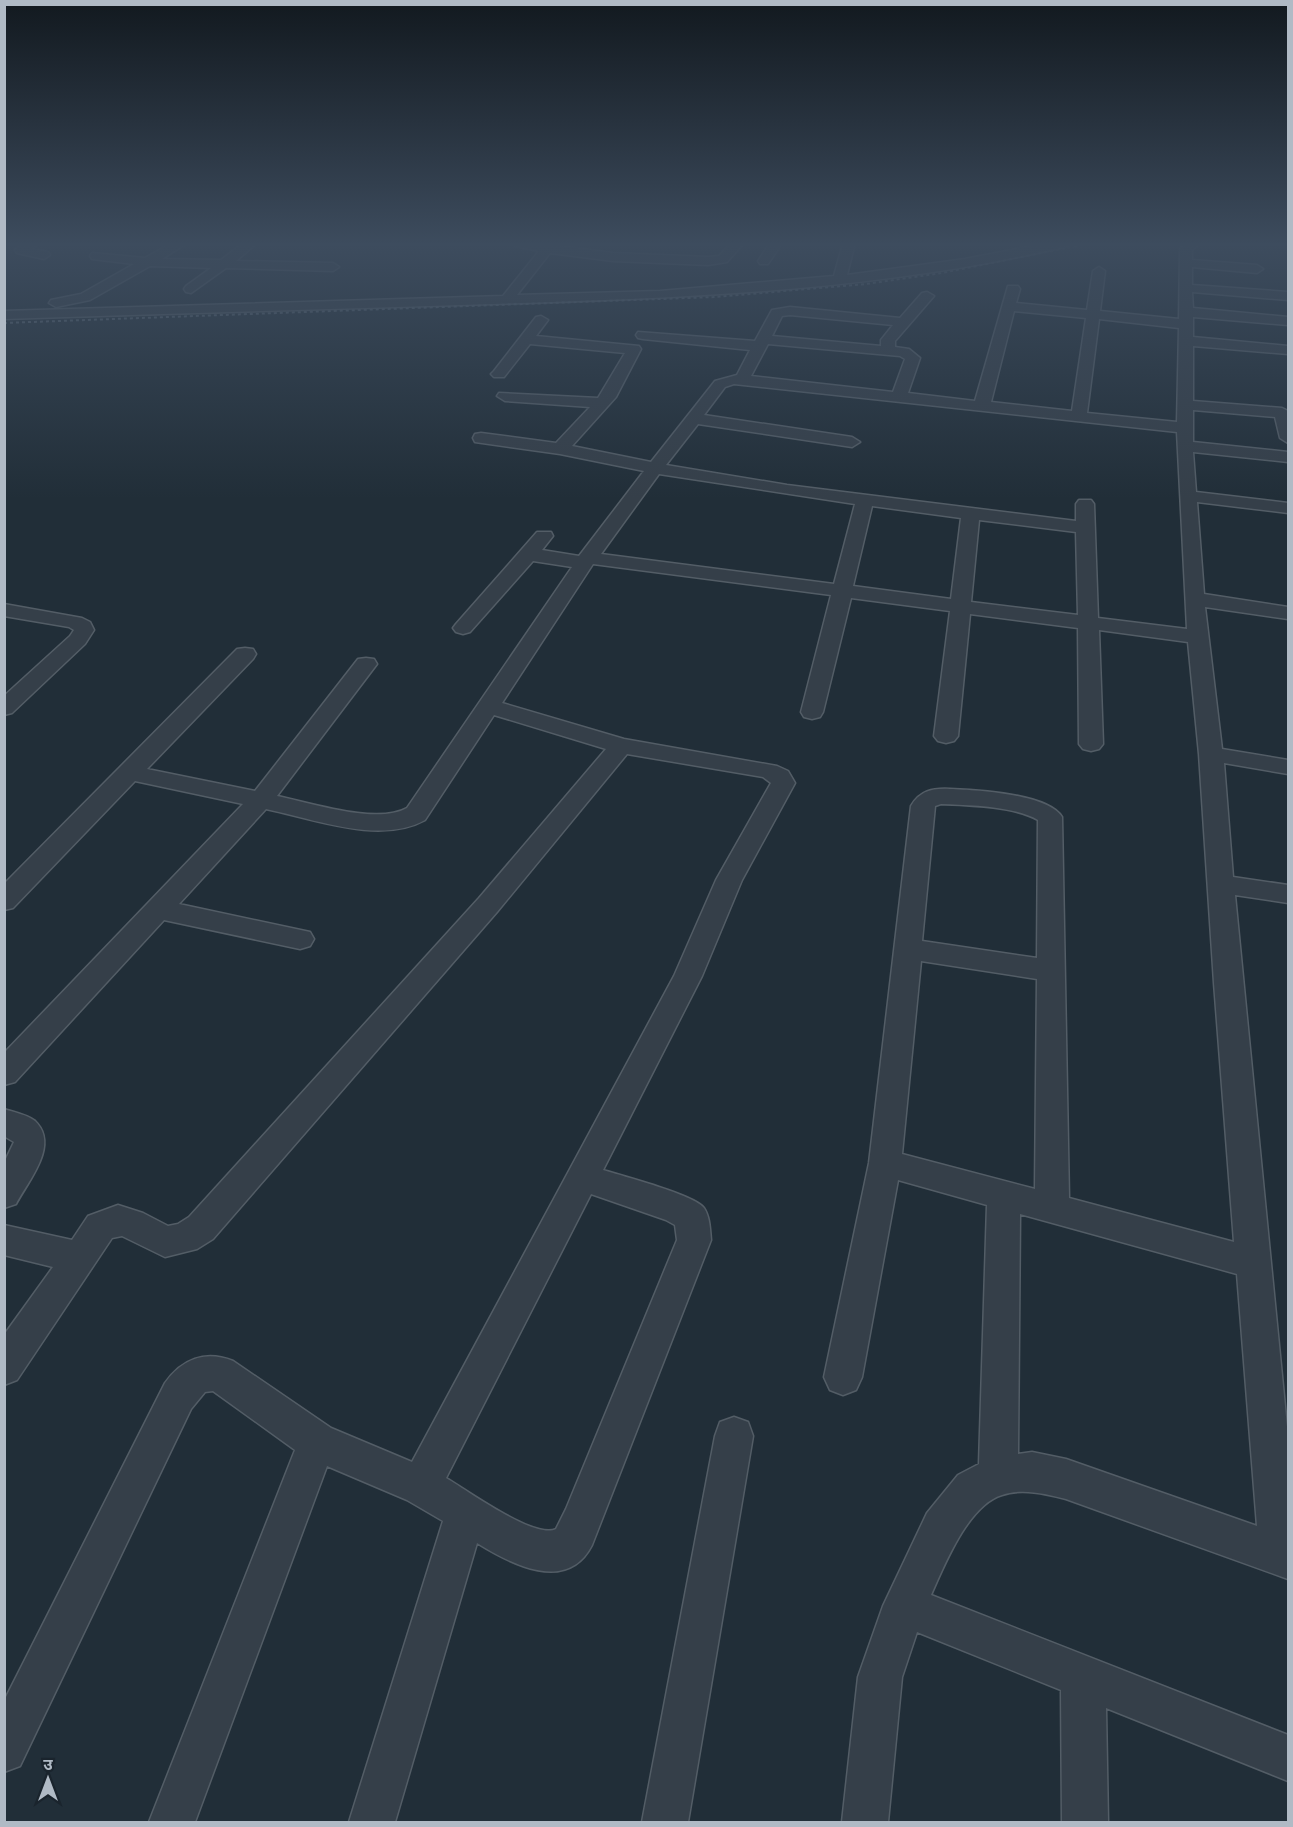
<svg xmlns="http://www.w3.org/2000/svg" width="1293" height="1827" font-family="Inter,'Noto Sans Devanagari',sans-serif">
<rect width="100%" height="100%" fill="#212e38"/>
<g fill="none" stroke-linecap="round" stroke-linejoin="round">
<defs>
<g id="street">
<path d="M24,243H38L32,249L48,252L50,255L44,259L17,253L15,250Z"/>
<path d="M172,243H187L162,259L221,260L243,243H257L236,261L333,263L339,267L333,271L226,268L191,293L186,292L184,289L186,286L211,268L150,266L90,300L56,307L49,303L51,300L81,294L134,264L92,259L90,256L92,253L145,258Z"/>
<path d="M513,243H536L613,253L708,257L719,256L731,243H744L727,262L708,265L613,261L550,253L517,295L660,291L834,276L843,243H855L847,275L965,259L1047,243H1070L1068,246C881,291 685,298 493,304C330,309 167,314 4,319V311L503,296L539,251L515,246Z"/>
<path d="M770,243H782L768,264H760L758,261Z"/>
<path d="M1186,243H1200L1192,250V260L1257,265L1263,269L1257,273L1192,267V285L1288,292V300L1192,292L1193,308L1288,317V325L1193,317V337L1288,346V354L1193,346V401L1282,408L1288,411V443L1280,438L1275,417L1193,410V442L1288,452V462L1193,452L1196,492L1288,503V513L1197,502L1204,594L1288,607V619L1205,607L1222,749L1288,760V774L1224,763L1233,877L1288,885V903L1235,895L1288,1437V1579L1066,1499C1046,1494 1022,1488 1002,1495C968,1505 944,1566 931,1595L1288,1735V1781L1106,1708L1108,1822H1062L1061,1690L917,1632L902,1677L888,1822H842L858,1677L883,1606L927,1513L958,1475L979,1464L987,1205L898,1180L862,1377L856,1390L843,1395L830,1390L824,1377L869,1163L911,806C920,791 932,788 950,789C976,790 1048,794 1062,817L1069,1198L1234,1242L1214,983L1199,754L1188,642L1099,630L1103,744L1099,749L1091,751L1083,749L1079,744L1078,628L970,614L958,736L954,741L946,743L938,741L934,736L950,611L851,598L823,712L820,717L812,719L804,717L801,712L831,595L593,564L502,703L624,739L777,766L788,771L795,783L742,880L702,976L603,1170C622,1176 695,1195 704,1208C710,1217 710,1230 711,1240L592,1545C567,1594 511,1564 477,1543L395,1822H349L443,1521L407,1500L327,1466L195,1822H149L295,1450L213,1391L205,1392L191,1409L20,1766L4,1772V1701L165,1383C182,1359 205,1350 233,1361L331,1428L412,1462L674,976L716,880L771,783L763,777L627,754L497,912L213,1239L197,1249L165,1257L122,1236L112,1238L17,1380L4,1385V1335L53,1267L4,1255V1225L72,1240L88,1216L118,1205L143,1213L168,1226L178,1224L189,1217L479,898L606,749L494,715L425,820C380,845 314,819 266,809L179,904L310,932L314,939L310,946L300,949L164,920L15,1082L4,1085V1053L243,804L135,781L13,908L4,910V884L237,649L245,648L253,649L256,654L253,659L147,769L255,791L358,659L366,658L374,659L377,664L277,796C311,803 377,825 407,808L572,567L533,561L470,632L463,634L456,632L453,628L456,624L537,532H551L553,536L542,550L579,556L644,471L560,454L475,442L473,438L475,434L481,433L556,443L590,407L505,401L497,396L499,393L598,398L625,353L530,344L504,377H494L491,374L494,371L536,317L541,316L548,320L536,336L639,346L641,349L616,397L572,446L651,462L715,381L737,375L750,350L643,339L638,338L636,335L638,332L755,341L772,310L790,307L900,318L922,293L927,292L934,296L895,341V347L909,349L920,358L908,393L975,401L1008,286H1018L1020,289L1016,303L1087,310L1093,271L1099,267L1105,271L1100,311L1179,319L1180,249ZM1014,311L1086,318L1072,411L991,402ZM790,315L893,325L881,340V346L772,336L782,316ZM1099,319L1179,328L1177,422L1087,413ZM768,344L900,356L905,359L893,392L751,376ZM734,384L1177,432L1187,629L1098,618L1094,504L1091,500H1079L1076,504V521L787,485L666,465L698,424L852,447L860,442L852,437L704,415L725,387ZM659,474L855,504L834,584L601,554ZM872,506L961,518L951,599L853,586ZM979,520L1076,532L1078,615L971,602ZM941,804C968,805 1014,806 1038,820L1037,958L922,941L935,806ZM921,961L1037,979L1035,1189L902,1154ZM591,1194L666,1220L675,1225L677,1240L566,1509L556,1529C535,1540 467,1490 446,1478ZM1020,1214L1237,1274L1257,1526L1066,1459L1032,1452L1018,1454Z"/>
<path d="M4,604L82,618L90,622L94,630L85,644L12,713L4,715V696L70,636L74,630L69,627L4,616Z"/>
<path d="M4,1109C13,1112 28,1115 35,1121C60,1145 28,1181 16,1204L4,1208V1163L14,1142L4,1136Z"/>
<path d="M734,1417L748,1422L753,1436L688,1822H642L715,1436L720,1422Z"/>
</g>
</defs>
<!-- street casing -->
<use href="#street" stroke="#535d66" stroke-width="3"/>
<!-- street -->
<use href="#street" fill="#353f49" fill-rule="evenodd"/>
<!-- rail -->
<path stroke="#576470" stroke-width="2" stroke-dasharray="3 3" stroke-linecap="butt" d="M4,323L715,297L866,284L942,273L1091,243"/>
</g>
<!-- sky -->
<linearGradient id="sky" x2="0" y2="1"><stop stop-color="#12191f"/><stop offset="0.49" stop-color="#3d4c5e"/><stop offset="1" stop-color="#3d4c5e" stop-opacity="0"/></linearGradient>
<rect width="1293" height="499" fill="url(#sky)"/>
<!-- border -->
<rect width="1293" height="1827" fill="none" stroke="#b0bac5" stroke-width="12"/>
<!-- north arrow -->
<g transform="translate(48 1779)" stroke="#1a242d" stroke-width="4.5" paint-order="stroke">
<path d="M0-4.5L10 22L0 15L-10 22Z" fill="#b0bac5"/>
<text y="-9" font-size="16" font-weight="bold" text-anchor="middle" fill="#b0bac5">उ</text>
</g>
</svg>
